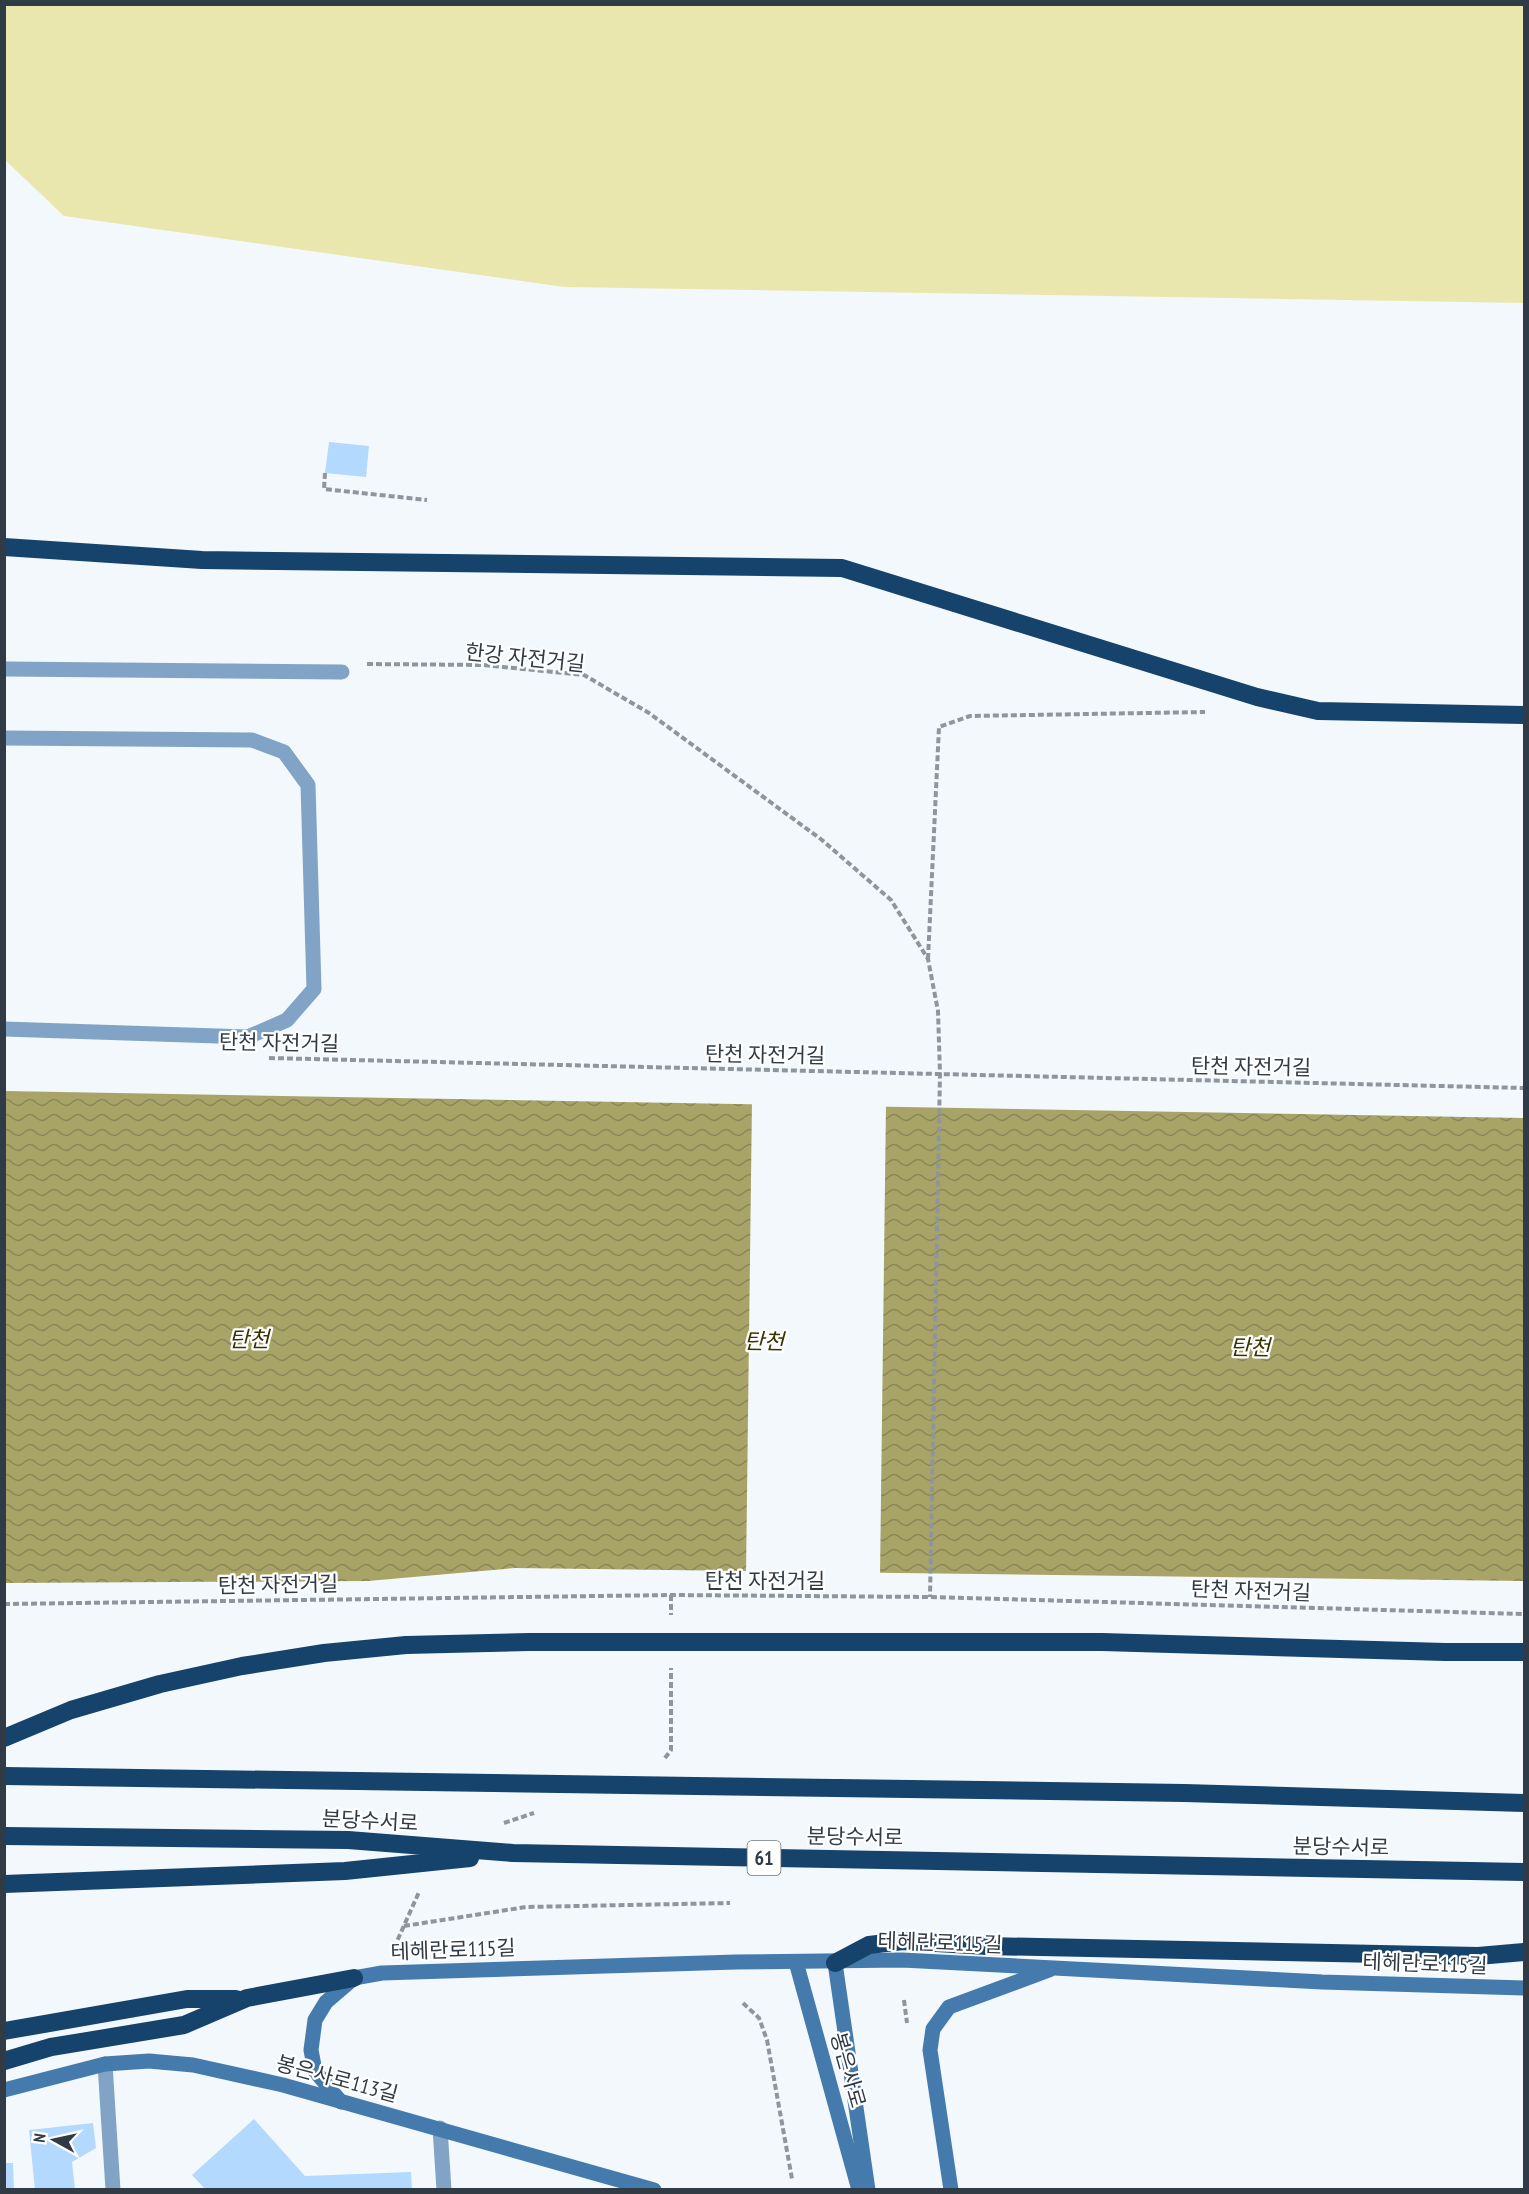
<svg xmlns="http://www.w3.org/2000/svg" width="1529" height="2194" font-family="'PT Sans Narrow','Noto Sans KR',sans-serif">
<defs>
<pattern id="water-waves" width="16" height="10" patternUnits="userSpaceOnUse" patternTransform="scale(1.5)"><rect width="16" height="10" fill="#a8a467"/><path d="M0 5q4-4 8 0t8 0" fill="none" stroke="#898757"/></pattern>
</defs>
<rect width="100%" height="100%" fill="#f3f8fd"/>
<!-- green -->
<path fill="#eae7ae" d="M4,5H1524V303L564,287L64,216L5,160Z"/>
<!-- water -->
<path fill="url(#water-waves)" d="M5,1091L1524,1118V1581L515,1568L368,1581L5,1583Z"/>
<!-- pier -->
<path fill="#f3f8fd" d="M752,1101L886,1104L880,1576L746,1574Z"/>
<!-- building -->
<g fill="#b4d9fe">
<path d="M329,442L369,446L366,477L325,473Z"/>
<path d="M254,2119L305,2176L411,2172L412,2190H206L192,2175Z"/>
<path d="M93,2123L96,2148L72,2162L75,2190H35L29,2130Z"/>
<path d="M4,2163H13L14,2190H4Z"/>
</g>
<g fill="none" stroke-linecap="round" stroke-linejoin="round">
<!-- path -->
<g stroke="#8e959d" stroke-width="4" stroke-dasharray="6 3" stroke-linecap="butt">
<path d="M325,473L324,489L427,500"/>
<path d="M367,664L483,665L584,675L649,713L822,840L891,900L928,959L938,1011L940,1074L930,1597"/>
<path d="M928,959L939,727L970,716L1205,712"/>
<path d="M269,1058L1524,1088"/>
<path d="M671,1595V1615"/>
<path d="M4,1604L671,1595L930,1597L1524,1614"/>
<path d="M665,1758L671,1750V1668"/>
<path d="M504,1823L534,1813"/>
<path d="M404,1926L526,1907L730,1903"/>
<path d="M394,1948L419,1892"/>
<path d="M904,2000L907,2023"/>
<path d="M743,2003L759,2018L767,2040L792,2179"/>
</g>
<!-- lane -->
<g stroke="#81a4c6" stroke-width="15">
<path d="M4,669L342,672"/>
<path d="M4,738L252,740L284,752L308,785L314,989L287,1020L248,1037L4,1029"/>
<path d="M105,2064L113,2190"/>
</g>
<!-- street -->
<path stroke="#81a4c6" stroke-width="15" d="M440,2128L444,2190"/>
<!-- secondary -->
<g stroke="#457bac" stroke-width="15">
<path d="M796,1962L859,2190"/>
<path d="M835,1963L868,2190"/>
<path d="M4,2090L105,2064L149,2061L193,2065L283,2085L654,2190"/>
<path d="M341,2102L315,2071L311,2050L315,2020L326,2002L354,1978L382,1973L736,1962L902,1960L1322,1982L1524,1988"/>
<path d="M951,2190L930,2050L933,2029L949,2007L1049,1970"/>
</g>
<!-- highway -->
<g stroke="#15436b" stroke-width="18">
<path d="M4,547L202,560L842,568L1257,697L1318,711L1524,715"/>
<path d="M835,1963L869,1945L903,1941L987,1946L1478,1956L1524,1952"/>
<path d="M4,2031L187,1999H236"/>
<path d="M4,2061L51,2047L184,2025L247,1998L354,1978"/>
</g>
<!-- highway-bridge -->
<g stroke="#15436b" stroke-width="18">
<path d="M4,1738L71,1710L160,1684L242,1666L324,1653L406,1645L529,1642H1102L1445,1652H1524"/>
<path d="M4,1776L1184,1793L1524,1803"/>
<path d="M4,1836L348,1840L513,1853L1524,1872"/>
<path d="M4,1884L345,1871L470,1858"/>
</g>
</g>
<g text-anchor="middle" stroke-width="4.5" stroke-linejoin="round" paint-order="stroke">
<!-- shield labels -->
<rect fill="#fff" stroke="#6f767d" stroke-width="1.5" x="747.5" y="1841" width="33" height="34" rx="4.5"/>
<g font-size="20" font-weight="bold" fill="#313b45">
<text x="764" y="1865">61</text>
</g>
<!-- street labels -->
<g font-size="21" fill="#313b45" stroke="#fff">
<text transform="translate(525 658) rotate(6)" y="7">한강 자전거길</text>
<text transform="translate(279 1043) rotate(1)" y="7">탄천 자전거길</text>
<text transform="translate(765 1055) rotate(1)" y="7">탄천 자전거길</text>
<text transform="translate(1251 1067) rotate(1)" y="7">탄천 자전거길</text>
<text x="765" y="1588">탄천 자전거길</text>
<text transform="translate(278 1585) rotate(-1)" y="7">탄천 자전거길</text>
<text transform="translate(1251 1591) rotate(2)" y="7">탄천 자전거길</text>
<text transform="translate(370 1821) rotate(3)" y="7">분당수서로</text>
<text transform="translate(855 1837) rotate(1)" y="7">분당수서로</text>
<text transform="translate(1341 1847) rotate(1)" y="7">분당수서로</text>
<text transform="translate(940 1943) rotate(2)" y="7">테헤란로115길</text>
<text transform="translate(453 1950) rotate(-2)" y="7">테헤란로115길</text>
<text transform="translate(1425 1964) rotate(2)" y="7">테헤란로115길</text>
<text transform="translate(848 2070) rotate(74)" y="7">봉은사로</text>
<text transform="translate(337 2079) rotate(15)" y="7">봉은사로113길</text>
</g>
<!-- water labels -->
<g font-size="22" font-style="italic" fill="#393503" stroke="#fff">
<text x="249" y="1347">탄천</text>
<text transform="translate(764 1341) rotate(1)" y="8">탄천</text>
<text transform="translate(1250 1347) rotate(1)" y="8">탄천</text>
</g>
</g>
<!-- border -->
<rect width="1529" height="2194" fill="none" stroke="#313b45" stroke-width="12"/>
<!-- north arrow -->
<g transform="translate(54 2140) rotate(278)" stroke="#ffffff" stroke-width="4.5" paint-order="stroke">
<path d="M0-4.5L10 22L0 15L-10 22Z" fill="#313b45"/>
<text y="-9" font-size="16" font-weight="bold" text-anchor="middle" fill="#313b45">N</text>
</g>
</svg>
